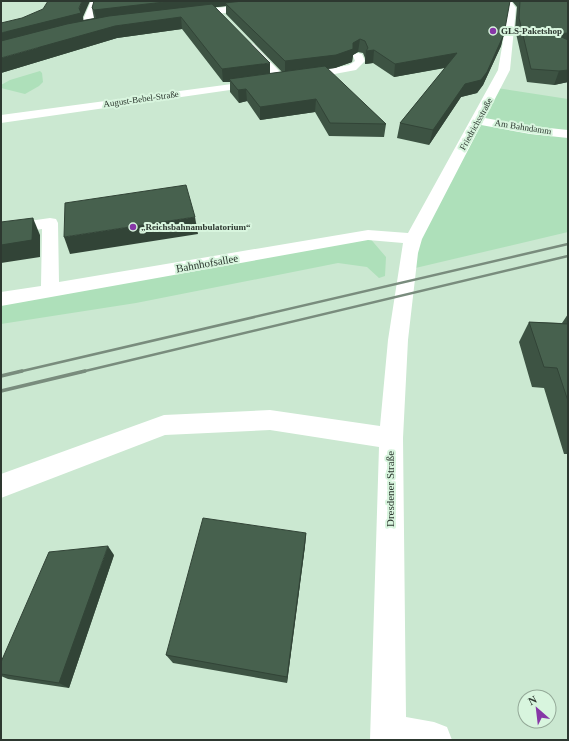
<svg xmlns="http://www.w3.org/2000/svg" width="569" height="741" font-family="Georgia,serif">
<rect width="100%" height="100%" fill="#cbe8d1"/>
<!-- green -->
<g fill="#aee0ba">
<path d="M40,71L42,73L43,82L39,86L25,94L1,88V85L10,80Z"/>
<path d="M497,88L568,99V134L478,120Z"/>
<path d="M478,120L568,135V232L407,270L410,252Z"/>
<path d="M368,236L386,257L385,276L379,278L367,267L338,263L136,303L1,324V300Z"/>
</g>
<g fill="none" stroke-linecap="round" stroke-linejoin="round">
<!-- minor -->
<g fill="#fff" fill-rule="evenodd">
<path d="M91,1H99L93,20L99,26L94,29L91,28L83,20Z"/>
<path d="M282,1H309L305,4L188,17L184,14L188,11Z"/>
<path d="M503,1H511L516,8L510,70L485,118L530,126L568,130V138L530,134L481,125L422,239L418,253L408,340L403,438L406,717L434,722L447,727L452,740H370L379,447L270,430L165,435L1,498V474L164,415L270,410L380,426L388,340L403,243L368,240L1,306V292L41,286L42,229L1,235V225L50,218L56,219L58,223L59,282L368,230L408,233L498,70L508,12V8Z"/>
<path d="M249,43L253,44L286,78L288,80L286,82H278L245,48L244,46Z"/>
<path d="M358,53L362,54L365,61L356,70L302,80L296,77L302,74L349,65L355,61L353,56L354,54Z"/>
<path d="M261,80L267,83L265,85L1,123V115Z"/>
</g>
<!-- rail-far1 -->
<g stroke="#798c7d" stroke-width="2.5">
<path d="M18,372L568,244"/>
<path d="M81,372L568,256"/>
</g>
<!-- rail -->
<g stroke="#798c7d" stroke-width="3.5">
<path d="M1,376L22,371"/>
<path d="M1,391L85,371"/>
</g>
</g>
<!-- wall -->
<g fill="#3d5343" fill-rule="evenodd">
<path d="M94,1H510L501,46L483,85L477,93L461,97L429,145L397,138L400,123L445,68L394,77L373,63L365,64V58L363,53L358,52L353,55L352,62L335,68L327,69L386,124L384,137L329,136L315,112L260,120L247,101L239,103L230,92V82H223L182,29L117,38L1,73L83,17V20L94,18L92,8ZM226,6V14L282,72L270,74L215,7Z"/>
<path d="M512,1H568V82L554,85L527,82L515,29L517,7Z"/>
<path d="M568,314V454H564L544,388L532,387L519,342L529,322L562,323Z"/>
<path d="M306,533L305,546L287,683L173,663L166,655Z"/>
<path d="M114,555L69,688L8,679L1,676V662Z"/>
</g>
<!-- shaded-wall -->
<g fill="#324437">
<path d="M82,1H90L83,17L84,24L1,47V33L79,8Z"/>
<path d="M173,1H269L225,3L226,6L97,21L94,10Z"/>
<path d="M181,17L182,29L117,38L1,73V58L115,26Z"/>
<path d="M568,33V44L555,34Z"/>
<path d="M504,34L501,46L483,85L477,93L461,97L429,145L433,130L465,84Z"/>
<path d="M360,39L358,52L353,55L352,62L335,68L285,74V61Z"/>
<path d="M374,50L373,63L365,64L366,51Z"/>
<path d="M457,53L454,66L394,77L395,64Z"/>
<path d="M270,63V76L229,79L230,82H223L222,69Z"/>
<path d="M568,70V82L554,85L559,71Z"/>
<path d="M246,89L247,101L239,103L238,90Z"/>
<path d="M316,99L315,112L260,120V107Z"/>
<path d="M195,217L198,234L70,254L64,237Z"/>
<path d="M33,218L40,235V257L1,263V245Z"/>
<path d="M306,533L305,546L287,683V677Z"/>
<path d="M108,546L114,555L69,688L59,683Z"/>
</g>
<!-- building -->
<g fill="#47614e" stroke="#324437">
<path d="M48,1H82L79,8L81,13L1,33V23L22,18L43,9Z"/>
<path d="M94,1H173L94,10L92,8Z"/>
<path d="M243,1H510L504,34L487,72L481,80L465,84L433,130L400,123L457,53L395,64L374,50L366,51L368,48L365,41L360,39L353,43V49L336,55L285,61L225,3Z"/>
<path d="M520,1H568V33L555,34L568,40V70L559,71L531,69L519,18Z"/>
<path d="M212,4L270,63L222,69L181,17L115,26L1,58V41L67,24L109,16Z"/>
<path d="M325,66L386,124L330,123L316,99L260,107L246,89L238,90L229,79Z"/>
<path d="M186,185L195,217L64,237L65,203Z"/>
<path d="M33,218L32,240L1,245V222Z"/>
<path d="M529,322L568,324V401L557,368L544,367Z"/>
<path d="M203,518L306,533L287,677L166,655Z"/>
<path d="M108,546L59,683L1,674V662L49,552Z"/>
</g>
<!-- markers -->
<g fill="#8737a7" stroke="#d8f5de" stroke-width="1.5">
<circle cx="493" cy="31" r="4"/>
<circle cx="133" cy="227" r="4"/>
</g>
<g text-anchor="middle" stroke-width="4" stroke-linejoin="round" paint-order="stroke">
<!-- far-poi labels -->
<g font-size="9" font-weight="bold" fill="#2d3830" stroke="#d8f5de" text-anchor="start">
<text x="501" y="34">GLS-Paketshop</text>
<text x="141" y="230">„Reichsbahnambulatorium“</text>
</g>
<!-- far-street labels -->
<g font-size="9" fill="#2d3830" stroke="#d8f5de">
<text transform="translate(141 99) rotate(-8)" y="3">August-Bebel-Straße</text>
<text transform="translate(476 124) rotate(-61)" y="3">Friedrichsstraße</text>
<text transform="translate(523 127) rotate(9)" y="3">Am Bahndamm</text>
</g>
<!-- street labels -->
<g font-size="11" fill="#2d3830" stroke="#d8f5de">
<text transform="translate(207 263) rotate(-10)" y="4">Bahnhofsallee</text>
<text transform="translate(390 489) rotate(-90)" y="4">Dresdener Straße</text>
</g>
</g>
<!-- border -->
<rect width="569" height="741" fill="none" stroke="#2d3830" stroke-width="4"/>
<!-- north arrow -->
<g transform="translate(537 709) rotate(332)"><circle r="19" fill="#d8f5de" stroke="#94a998"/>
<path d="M0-3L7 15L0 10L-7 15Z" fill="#8737a7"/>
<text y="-6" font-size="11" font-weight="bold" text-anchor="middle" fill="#2d3830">N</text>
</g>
</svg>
